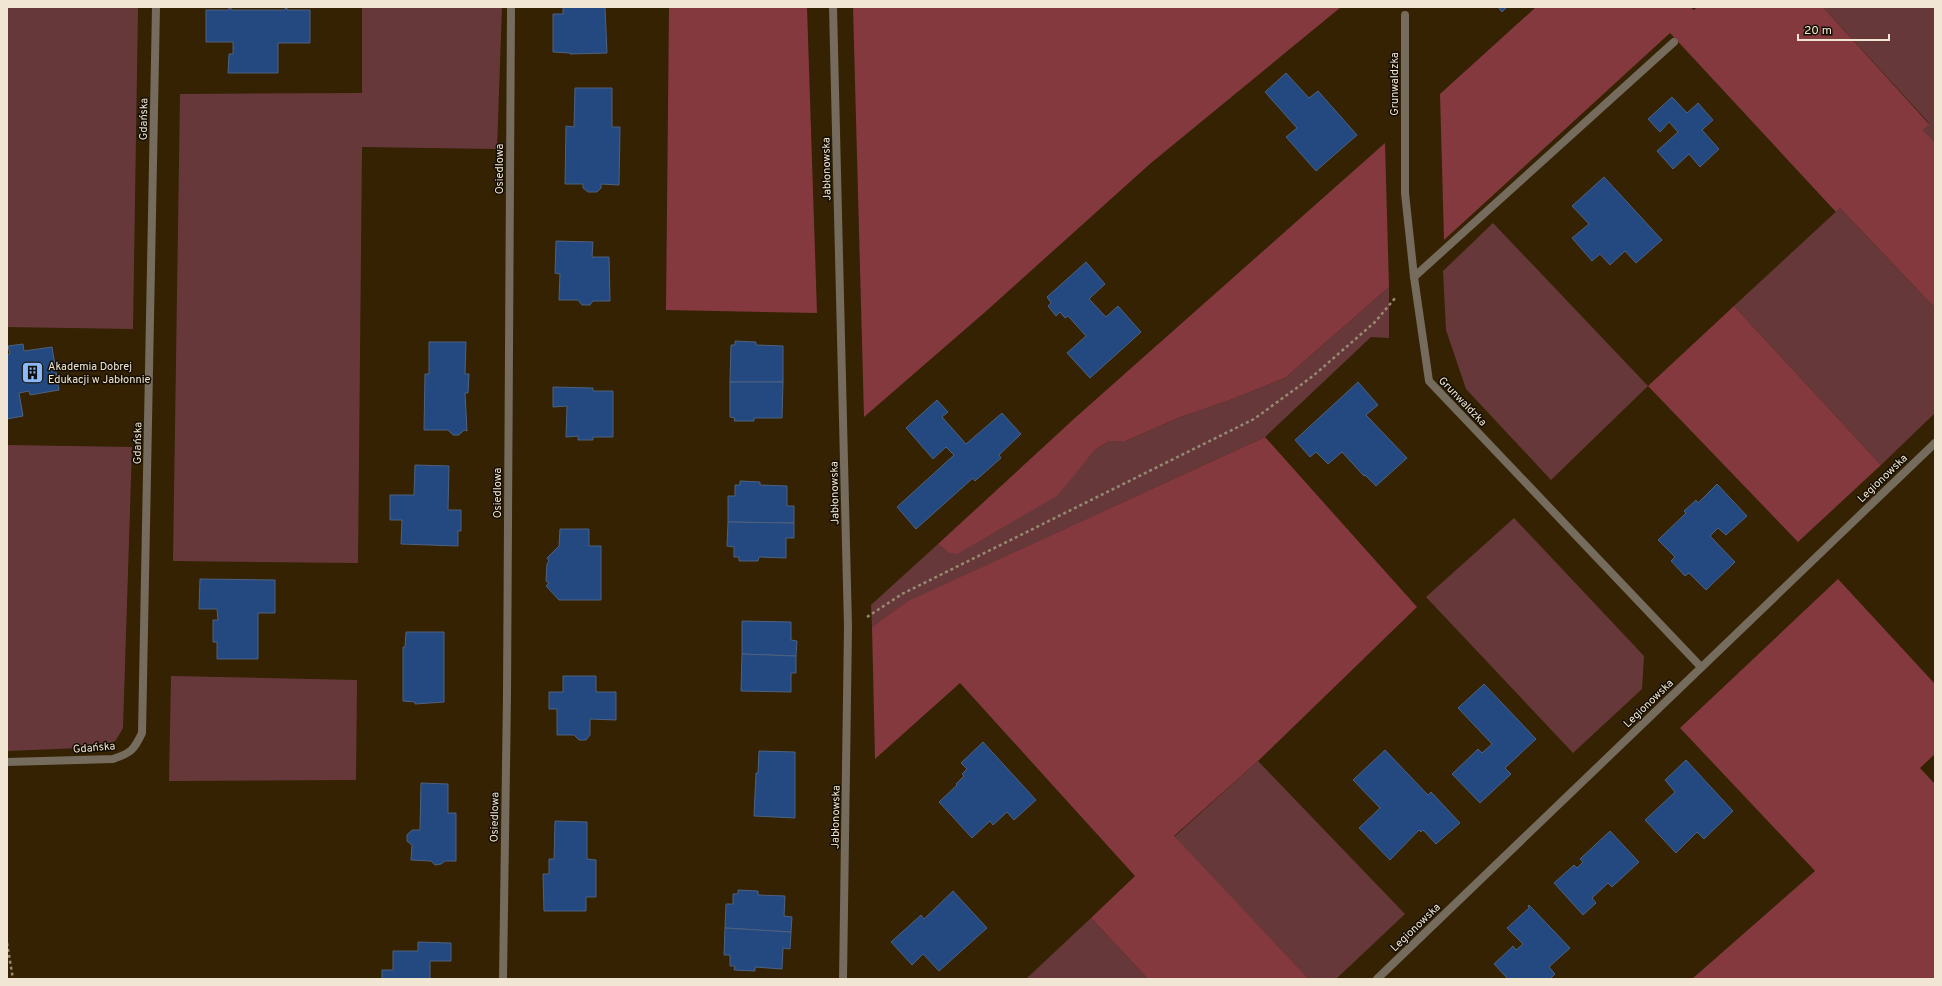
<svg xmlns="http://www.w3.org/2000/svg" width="1942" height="986" font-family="Overpass,sans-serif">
<rect width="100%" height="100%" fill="#342203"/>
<!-- green -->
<g fill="#67383a">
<path d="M7,7H138L133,329L7,327Z"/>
<path d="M362,7H502L497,149L362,147L358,563L173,561L180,94L362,93Z"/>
<path d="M1823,7H1935V142L1923,130L1929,123Z"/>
<path d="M1840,208L1935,308V413L1881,465L1734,306Z"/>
<path d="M1493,223L1648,386L1551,480L1466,389L1446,330L1443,271Z"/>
<path d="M1389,287V338L1371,337L1265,437L909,601L872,627L871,605L938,544L949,553L1078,470L1095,450L1109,441H1126L1178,418L1230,400L1285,378Z"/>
<path d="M7,445L132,447L123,728L116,740L107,747L7,751Z"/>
<path d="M1514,518L1644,656L1642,689L1573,753L1426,597Z"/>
<path d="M171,676L357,680L356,780L169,781Z"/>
<path d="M1258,761L1405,914L1336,979H1309L1174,837Z"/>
<path d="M1091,918L1148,979H1026Z"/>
</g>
<!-- forest -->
<g fill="#83393e">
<path d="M669,7H807L817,313L666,310Z"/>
<path d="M853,7H1341L1151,163L984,313L864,417Z"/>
<path d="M1536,7H1690L1694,10L1697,7H1823L1929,124L1923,130L1935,142V308L1840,208L1836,212L1670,33L1444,240L1440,94Z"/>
<path d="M1385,143L1389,287L1285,378L1230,400L1178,418L1126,441H1109L1095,450L1057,496L957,554L949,553L938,544L1076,417Z"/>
<path d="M1734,306L1881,465L1798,542L1648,386Z"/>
<path d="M1265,437L1417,607L1258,761L1174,836L1309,979H1148L1091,918L1135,876L960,683L875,759L872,627L908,601Z"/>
<path d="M1838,579L1935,684V754L1920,768L1935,784V979H1692L1815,871L1680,728Z"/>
</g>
<!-- building -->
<g fill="#234980" stroke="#4e627f">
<path d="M229,7H231V10H284L287,7V10H310V43H278V73H228L229,54H233V42H206V10H229Z"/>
<path d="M563,7H605L607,53L570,54V53L553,52V14H563Z"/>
<path d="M1498,7H1507L1502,12Z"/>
<path d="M1286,73L1309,98L1318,91L1357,135L1316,171L1286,137L1297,128L1265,92Z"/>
<path d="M575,88H612V127H620L619,185L601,184V188L597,192H588L583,188V184H565L566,126L574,127Z"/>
<path d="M1672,97L1687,113L1698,103L1713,120L1702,130L1719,149L1700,167L1689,154L1673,169L1657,151L1678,132L1669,122L1660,132L1648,119Z"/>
<path d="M1604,177L1662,240L1636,263L1625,251L1610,265L1600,254L1592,261L1572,238L1589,224L1572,206Z"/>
<path d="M556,241L593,242L592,257H609L610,301H593L590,305H582L578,300H559L560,274L555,273Z"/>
<path d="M1086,262L1105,284L1089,299L1106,317L1118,306L1141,332L1090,378L1067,353L1086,336L1068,316L1065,318L1060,312L1056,316L1048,306L1051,303L1047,297Z"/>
<path d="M735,341L756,342V345L783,346V382H730L731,345H735Z"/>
<path d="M429,342H466L465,374H469L468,393H465L467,431L464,430L459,435H453L448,430H424L425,374H429Z"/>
<path d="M23,344L24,351L52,347L59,390L30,395L29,391L19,393L23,416L7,419V355L10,354L8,346Z"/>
<path d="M730,382H783L782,418H754V421H734L735,418L730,417Z"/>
<path d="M1358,382L1378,405L1366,415L1407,458L1376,486L1365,475L1364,476L1342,452L1328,464L1316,452L1310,457L1295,440Z"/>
<path d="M553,387L593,388V391H613V437H593V440H578V436L566,437L567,406L553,407Z"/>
<path d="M937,400L948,412L942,417L966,444L1002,413L1021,434L999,455L1001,458L975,481L973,478L916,529L897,507L954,455L946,447L933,459L906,428Z"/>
<path d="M415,465L449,466L448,510H461V531H458V546L401,544L402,520H390V495H414Z"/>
<path d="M740,481L760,482V485L787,486V506H794V523L728,522V496H735V485H740Z"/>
<path d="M1717,484L1747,516L1726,535L1718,528L1710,536L1735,562L1706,590L1689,573L1685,576L1671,561L1675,557L1658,540L1686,513L1684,511L1696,500L1698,503Z"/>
<path d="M728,522L794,523V538H786V558L759,557L758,561H739V557H734V547L727,546Z"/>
<path d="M560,529H589V546H601V600H559L546,586L549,583L546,581L547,564L549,561L547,558L559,546Z"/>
<path d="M200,579L275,580V613H258V659H217V642H213V620H218L217,609H199Z"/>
<path d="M742,621L791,622V640L797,641L796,656L742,654Z"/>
<path d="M406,632H444V702L415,704V702L403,701V647H405Z"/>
<path d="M742,654L796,656V673H791V692L741,691Z"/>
<path d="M563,676H596V692H616V720L590,719V735L586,740H579L574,735H557V709H549V692H563Z"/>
<path d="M1484,684L1536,739L1505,768L1511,774L1480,803L1452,774L1478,749L1482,753L1492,744L1458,708Z"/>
<path d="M983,742L1036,800L1014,820L1007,812L993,825L990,821L972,838L939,802L957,785L956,784L964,776L962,774L967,769L961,763Z"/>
<path d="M1385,750L1428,795L1431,792L1460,823L1436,844L1423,830L1421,832L1419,830L1390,860L1359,828L1380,808L1353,780Z"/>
<path d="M759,751L795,752V818L754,816L756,773H758Z"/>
<path d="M1686,760L1733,811L1704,839L1697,832L1676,853L1645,820L1675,792L1665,780Z"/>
<path d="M421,783L448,784V813H456V861H445L441,864L435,865L431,861L411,860L412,845L407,841V835L412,830H420Z"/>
<path d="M555,821L587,822V859L596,860V897H586V911H544L543,874H549V859H554Z"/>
<path d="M1610,831L1639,862L1612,887L1608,883L1592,898L1596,903L1583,915L1554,883L1574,865L1577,868L1583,862L1580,859Z"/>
<path d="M738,890L758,891V895L785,896L784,916L792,917L791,932L725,928L726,904H733V894H738Z"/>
<path d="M953,891L987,928L939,971L923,954L912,965L891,942L921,915L924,919Z"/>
<path d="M1529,905L1570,948L1549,967L1555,974L1550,979H1508L1494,964L1513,946L1516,950L1523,944L1507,928L1529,908L1528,906Z"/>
<path d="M725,928L791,932L790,949L783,948L782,969L755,967V971L734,970L735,966H730V955H724Z"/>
<path d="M418,942L451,943V961H430V979H382V970H393V951H418Z"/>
</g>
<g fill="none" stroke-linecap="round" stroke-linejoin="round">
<!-- path -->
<g stroke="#988a71" stroke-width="2.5" stroke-dasharray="3 3" stroke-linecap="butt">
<path d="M867,617L902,594L1254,419L1313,376L1375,322L1396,297"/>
<path d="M7,943L13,979"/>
</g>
<!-- service -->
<path stroke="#756c5e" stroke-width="8" d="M1414,277L1674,42"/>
<!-- minor -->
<g stroke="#756c5e" stroke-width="8">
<path d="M833,7L848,627L843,979"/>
<path d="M1405,15V193L1414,277L1429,381L1701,667"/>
<path d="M7,762L113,759C131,753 134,750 142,733L156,7"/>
<path d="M503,979L507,695L511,7"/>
<path d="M1377,979L1935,443"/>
</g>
</g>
<!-- icons -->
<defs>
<symbol id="building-square" viewBox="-11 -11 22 22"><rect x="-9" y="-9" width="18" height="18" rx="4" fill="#8cb9fc" stroke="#150e03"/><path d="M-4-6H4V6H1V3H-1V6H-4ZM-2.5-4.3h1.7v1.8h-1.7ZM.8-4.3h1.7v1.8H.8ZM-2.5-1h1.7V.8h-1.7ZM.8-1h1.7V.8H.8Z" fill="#111"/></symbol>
</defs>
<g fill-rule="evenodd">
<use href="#building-square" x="20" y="360" width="25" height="25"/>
</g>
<g text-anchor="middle" stroke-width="3" stroke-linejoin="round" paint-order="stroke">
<!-- street labels -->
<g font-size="11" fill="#f1e6d4" stroke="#150e03">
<text transform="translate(1394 84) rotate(-90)" y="4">Grunwaldzka</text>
<text transform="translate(143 119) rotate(-89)" y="4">Gdańska</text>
<text transform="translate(499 169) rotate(-90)" y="4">Osiedlowa</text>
<text transform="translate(826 169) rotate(-91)" y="4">Jabłonowska</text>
<text transform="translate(1463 401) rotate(46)" y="4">Grunwaldzka</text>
<text transform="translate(137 443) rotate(-89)" y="4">Gdańska</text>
<text transform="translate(1882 478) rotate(-44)" y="4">Legionowska</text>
<text transform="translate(497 493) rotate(-90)" y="4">Osiedlowa</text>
<text transform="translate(834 493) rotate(-91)" y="4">Jabłonowska</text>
<text transform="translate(1648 703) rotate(-44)" y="4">Legionowska</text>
<text transform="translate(94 747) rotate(-5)" y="4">Gdańska</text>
<text transform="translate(494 817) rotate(-89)" y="4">Osiedlowa</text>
<text transform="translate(835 817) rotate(-89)" y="4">Jabłonowska</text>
<text transform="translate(1415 927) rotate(-44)" y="4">Legionowska</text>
</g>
<!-- poi labels -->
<g font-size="11" fill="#f1e6d4" stroke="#150e03" text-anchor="start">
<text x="48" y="370">Akademia Dobrej<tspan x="48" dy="13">Edukacji w Jabłonnie</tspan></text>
</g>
</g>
<!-- border -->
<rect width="1942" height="986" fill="none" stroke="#f1e6d4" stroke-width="16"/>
<!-- scale -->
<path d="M1798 34v6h91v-6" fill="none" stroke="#f1e6d4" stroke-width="2"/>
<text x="1804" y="34" font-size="12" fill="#f1e6d4" stroke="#150e03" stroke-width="3" paint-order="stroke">20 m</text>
</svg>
